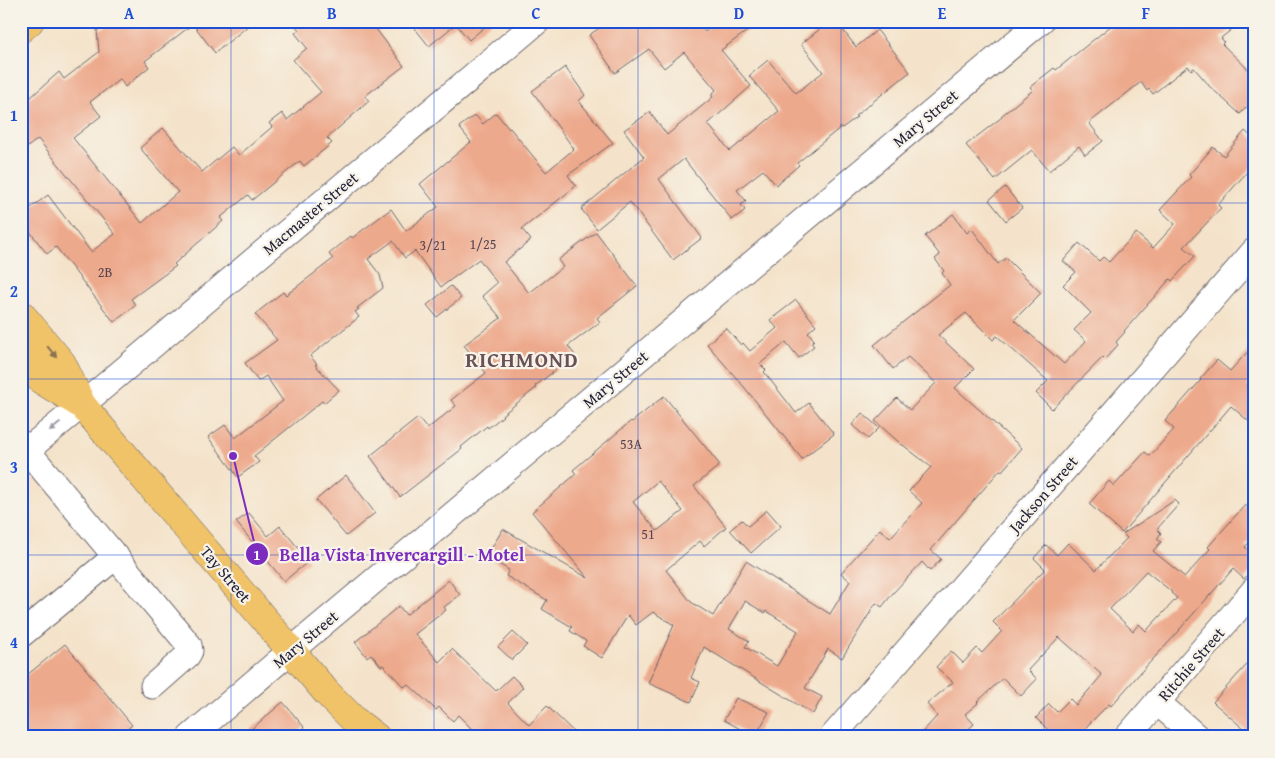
<svg xmlns="http://www.w3.org/2000/svg" width="1275" height="758" font-family="'Gentium Book Plus',serif">
<rect width="100%" height="100%" fill="#f7f3e8"/>
<filter id="ink" filterUnits="userSpaceOnUse"><feTurbulence type="fractalNoise" baseFrequency=".02" numOctaves="2"/><feDisplacementMap in="SourceGraphic" scale="10" xChannelSelector="R" yChannelSelector="G"/><feConvolveMatrix kernelMatrix="1 2 1 2 8 2 1 2 1" color-interpolation-filters="sRGB"/></filter>
<filter id="wash" filterUnits="userSpaceOnUse"><feTurbulence type="fractalNoise" baseFrequency=".0096" numOctaves="4" result="noise"/><feDisplacementMap in="SourceGraphic" scale="20" xChannelSelector="R" yChannelSelector="G"/><feGaussianBlur stdDeviation="1.12" result="paint"/><feColorMatrix in="noise" values="0 0 0 0 0 0 0 0 0 0 0 0 0 0 0 0 0 1.4 0 .05"/><feComposite in="paint" operator="in"/></filter>
<g filter="url(#wash)">
<rect width="100%" height="100%" fill="#f4e3ca"/>
<g id="blocks">
<!-- building -->
<g fill="#eda98c" fill-rule="evenodd">
<path d="M132,21H254L215,53L193,24L145,61L149,67L125,87L120,79L90,102L101,116L73,138L142,223L178,192L140,148L163,128L202,172L232,147L239,155L272,127L269,123L282,113L287,120L321,92L293,60L307,48L295,33L299,30L292,21H370L404,66L365,96L369,101L327,138L332,143L304,166L300,161L252,200L248,195L220,218L223,221L174,264L176,266L131,299L136,305L114,322L56,247L47,254L21,220V215L48,195L91,252L115,234L38,139L21,152V106L59,72L64,79L99,52L97,30Z"/>
<path d="M409,21H492L469,40L456,24L429,46Z"/>
<path d="M610,21H696L705,32L720,21H761L721,50L751,86L708,124L730,151L779,111L749,76L768,60L796,93L823,72L801,44L820,29L819,28L827,21H836L856,47L877,30L910,72L855,116L857,117L842,128L841,127L797,163L799,165L776,185L763,170L737,190L746,201L741,205L745,210L732,220L684,159L659,179L702,238L673,260L630,202L597,229L581,209L644,157L624,130L650,112L667,135L713,97L711,95L716,90L684,52L664,68L649,49L615,73L589,35Z"/>
<path d="M1117,21H1242L1221,38L1224,42L1222,44L1254,75V99L1240,114L1208,85V84L1194,68L1191,70L1188,66L1153,94L1149,89L1147,91L1141,82L1089,123L1103,141L1085,155L1079,146L1049,171L1032,150L995,180L966,145L1002,117L1001,116L1033,90L1030,87L1054,68L1056,70Z"/>
<path d="M565,67L585,95L579,101L613,143L568,175L576,186L522,229L531,240L504,262L529,293L563,267L558,260L596,232L637,286L597,318L600,322L568,346L575,355L535,386L536,388L502,415L503,416L488,428L487,426L461,447L462,449L400,497L370,456L418,418L427,429L456,406L451,400L486,373L464,345L501,318L482,296L497,283L479,259L441,287L415,251L405,258L393,241L368,259L380,275L383,288L357,308L359,309L355,312L359,317L310,356L317,364L315,365L339,390L324,403L322,401L254,456L259,462L238,477L208,437L225,425L235,438L283,401L266,376L258,381L245,363L277,340L255,314L283,292L286,295L333,259L329,254L351,236L352,238L391,209L406,231L438,207L420,184L471,142L459,127L475,115L483,124L496,113L509,129L510,128L546,172L574,149L532,91Z"/>
<path d="M1245,131L1254,139V164L1218,205L1221,208L1184,247L1195,256L1172,281L1170,279L1124,331L1125,332L1116,342L1118,345L1105,359L1103,357L1052,409L1036,393L1048,381L997,336L993,340L966,313L938,335L974,369L955,388L1022,448L1002,471L1000,470L931,550L941,559L930,571L922,562L893,593L882,607L876,603L842,658L828,649L805,688L822,697L813,714L704,647L691,678L700,682L691,702L648,683L674,625L653,612L636,625L628,615L602,658L583,646L586,641L570,631L572,627L542,609L547,600L506,576L509,570L486,557L503,529L588,578L532,512L576,474L573,470L631,421L632,422L664,396L720,465L694,486L726,527L704,546L700,541L666,570L691,602L713,616L746,561L830,614L850,581L841,573L880,529L890,538L922,503L909,491L931,467L903,445H902L875,421L897,398L910,410L936,383L908,357L893,369L874,345L950,285L942,273L944,271L935,259L940,255L925,236L953,214L967,233L972,229L998,264L1006,258L1041,293L1014,320L1064,364L1086,341L1074,330L1091,313L1063,285L1076,272L1063,261L1079,243L1099,261L1103,257L1109,262L1136,233L1153,248L1175,224L1160,210L1191,177L1189,175L1213,147L1224,156ZM658,481L683,511L657,531L633,502ZM745,601L765,613L766,611L798,631L777,666L745,647L749,641L729,629Z"/>
<path d="M1005,187L1022,208L1006,221L989,200Z"/>
<path d="M451,286L461,298L437,317L427,305Z"/>
<path d="M796,300L816,325L808,332L814,340L811,343L814,346L799,358L786,342L760,364L766,370L764,372L796,413L809,403L834,434L802,459L745,388L707,344L726,328L741,345L743,343L750,351L777,328L770,320Z"/>
<path d="M1254,345V378L1247,386L1254,392V426L1231,406L1122,533L1089,504L1109,481L1114,486L1145,452L1150,456L1174,429L1165,421L1201,380L1200,379L1217,360L1230,371Z"/>
<path d="M862,413L879,428L868,439L852,425Z"/>
<path d="M346,475L375,513L346,536L316,500Z"/>
<path d="M1175,500L1179,504L1157,529L1161,533L1157,539L1161,542L1153,551L1185,577L1210,549L1208,547L1245,505L1254,512V537L1245,547L1254,555V568L1244,579L1233,569L1179,630H1180L1141,672L1111,706L1109,704L1085,728L1094,737H1055L1036,718L1049,704L1057,712L1070,699L1076,705L1102,675L1059,637L1028,670L1037,679L1021,696L1003,678L977,702L978,703L965,714L974,724L960,737H918L937,716L927,704L953,682L936,667L951,651L963,663L977,648L982,653L1002,631L993,622L1045,569L1034,558L1046,545L1057,555L1068,543L1096,570L1127,538L1123,534ZM1146,571L1172,592L1171,593L1177,598L1146,631L1139,624L1133,631L1110,609Z"/>
<path d="M767,510L781,526L751,553L730,530L742,520L748,526Z"/>
<path d="M249,513L268,536L280,526L309,561L284,581L236,522Z"/>
<path d="M449,580L460,595L444,607L446,610L415,634L439,662L452,649L496,691L512,676L523,687L508,703L529,725L547,706L579,737H480L458,715L453,721L439,707L436,710L408,684L404,687L383,665L381,666L371,654L367,657L355,642L399,606L406,615Z"/>
<path d="M513,632L527,645L512,660L498,647Z"/>
<path d="M65,644L132,725L118,737H21V680Z"/>
<path d="M1254,657V737H1253L1213,702Z"/>
<path d="M736,698L769,712L755,737L724,720Z"/>
<path d="M283,702L304,727L293,737H242Z"/>
</g>
</g>
</g>
<g filter="url(#ink)">
<use href="#blocks" fill-opacity="0" stroke="#6c666d" stroke-width="1"/>
<g fill="none" stroke-linecap="round" stroke-linejoin="round">
<defs>
<g id="minor">
<path d="M21,443L189,645L190,651L187,656L153,686"/>
<path d="M27,450L82,405L538,21"/>
<path d="M21,635L116,556"/>
<path d="M1157,702L1197,737"/>
<path d="M190,737L307,637L1041,21"/>
<path d="M832,737L1254,251"/>
<path d="M1127,737L1254,590"/>
</g>
<path id="major" d="M21,29L30,21"/>
<g id="highway">
<path d="M21,314L62,363L82,405L327,693L354,720L376,737"/>
<path d="M21,356L41,380L82,405"/>
</g>
</defs>
<!-- minor casing -->
<use href="#minor" stroke="#6c666d" stroke-width="27"/>
<!-- major casing -->
<use href="#major" stroke="#6c666d" stroke-width="29"/>
<!-- highway casing -->
<use href="#highway" stroke="#6c666d" stroke-width="29"/>
<!-- minor -->
<use href="#minor" stroke="#fff" stroke-width="25"/>
<!-- major -->
<use href="#major" stroke="#f0c369" stroke-width="28"/>
<!-- highway -->
<use href="#highway" stroke="#f0c369" stroke-width="28"/>
</g>
<!-- one-way arrows -->
<defs><path id="oneway-solid" d="M-6-.8H1V-3.2L6.5 0L1 3.2V.8H-6Z" transform="scale(1.25)"/></defs>
<use fill="#897252" href="#oneway-solid" transform="translate(52 352) rotate(50)"/>
<use fill="#9c9ca7" href="#oneway-solid" transform="translate(55 427) rotate(141)"/>
</g>
<!-- grid -->
<path fill="none" stroke="#1d4ed8" stroke-width="1" stroke-opacity="0.55" d="M231,21V737M434,21V737M638,21V737M841,21V737M1044,21V737M21,203H1254M21,379H1254M21,555H1254"/>
<g text-anchor="middle" stroke-width="4.5" stroke-linejoin="round" paint-order="stroke">
<!-- number labels -->
<g font-size="14" fill="#55444f">
<text x="483" y="249">1/25</text>
<text x="433" y="250">3/21</text>
<text x="105" y="277">2B</text>
<text x="631" y="449">53A</text>
<text x="648" y="539">51</text>
</g>
<!-- street labels -->
<g font-size="16" fill="#22223b" stroke="#f7f3e8">
<text transform="translate(925 118) rotate(-40)" y="6">Mary Street</text>
<text transform="translate(310 213) rotate(-40)" y="6">Macmaster Street</text>
<text transform="translate(615 379) rotate(-40)" y="6">Mary Street</text>
<text transform="translate(1043 494) rotate(-49)" y="6">Jackson Street</text>
<text transform="translate(226 574) rotate(50)" y="6">Tay Street</text>
<text transform="translate(305 639) rotate(-40)" y="6">Mary Street</text>
<text transform="translate(1191 664) rotate(-49)" y="6">Ritchie Street</text>
</g>
<!-- district labels -->
<g font-size="21" font-weight="bold" letter-spacing="1" fill="#695157" stroke="#f7f3e8">
<text x="522" y="367">RICHMOND</text>
</g>
</g>
<!-- callouts -->
<path fill="none" stroke="#7b2cbf" stroke-width="2" d="M233 456L257 554"/>
<g fill="#7b2cbf" stroke="#f7f3e8" stroke-width="2">
<circle cx="233" cy="456" r="5"/>
<circle cx="257" cy="554" r="12"/>
</g>
<g font-size="15" text-anchor="middle" font-weight="bold" fill="#fff">
<text x="257" y="560">1</text>
</g>
<g font-size="18" text-anchor="middle" font-weight="bold" fill="#7b2cbf" stroke="#f7f3e8" stroke-width="4.5" stroke-linejoin="round" paint-order="stroke">
<text x="402" y="561">Bella Vista Invercargill - Motel</text>
</g>
<!-- margin -->
<rect width="1275" height="758" fill="none" stroke="#f7f3e8" stroke-width="55"/>
<rect x="28" y="28" width="1220" height="702" fill="none" stroke="#1d4ed8" stroke-width="2"/>
<g font-size="16" text-anchor="middle" font-weight="bold" fill="#1d4ed8">
<text x="129" y="19">A</text>
<text x="332" y="19">B</text>
<text x="536" y="19">C</text>
<text x="739" y="19">D</text>
<text x="942" y="19">E</text>
<text x="1146" y="19">F</text>
<text x="14" y="121">1</text>
<text x="14" y="297">2</text>
<text x="14" y="473">3</text>
<text x="14" y="648">4</text>
</g>
</svg>
